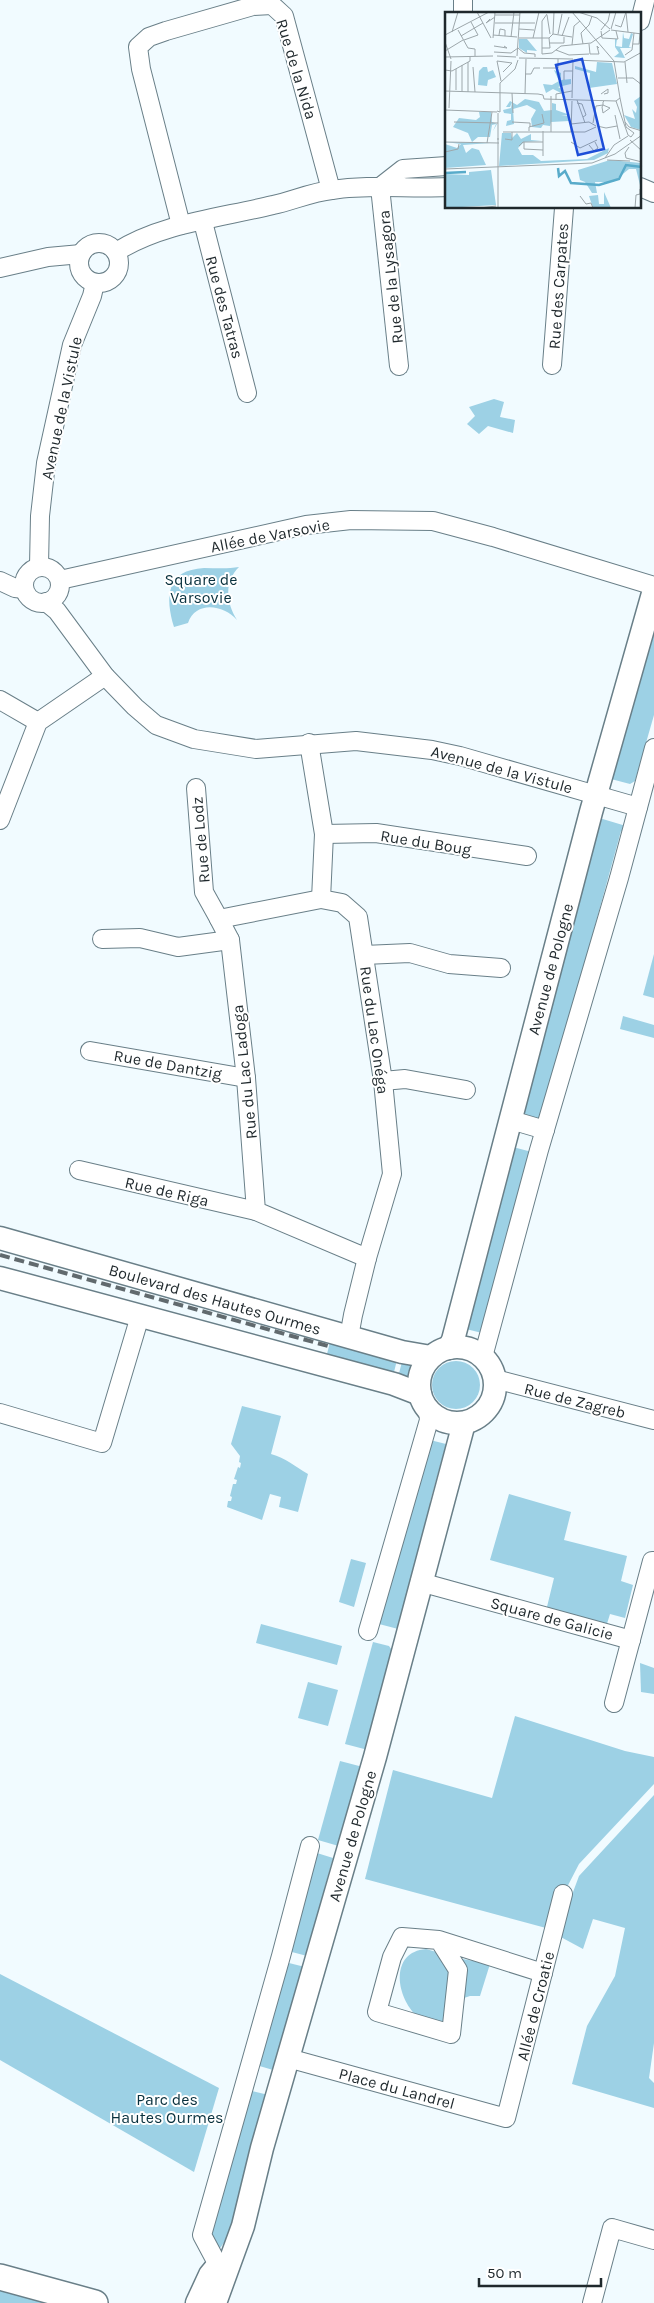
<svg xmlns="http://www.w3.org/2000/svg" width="654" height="2303" font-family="Karla,sans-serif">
<rect width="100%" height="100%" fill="#f1fbff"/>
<!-- green -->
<g fill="#9dd1e5">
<path d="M494,399L504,402L500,417L515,420L513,433L488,426L479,434L467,424L475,416L469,407Z"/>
<path d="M239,567C224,582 226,602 237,620C224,605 196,600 188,623L174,627C165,597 166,570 204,568C216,568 228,569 239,567Z"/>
<path d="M654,623V715L635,781L630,784L611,779Z"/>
<path d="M596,817L626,826L625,831H621L541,1122L518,1116Z"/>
<path d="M654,954V998L643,995Z"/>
<path d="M623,1016L654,1025V1038L620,1029Z"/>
<path d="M509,1146L532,1152L482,1333L462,1328Z"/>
<path d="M331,1338L398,1356L392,1380L325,1362Z"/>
<path d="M403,1358L418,1362L411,1385L397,1381Z"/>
<circle cx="456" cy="1385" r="24"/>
<path d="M242,1406L281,1416L271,1454C286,1458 294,1466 308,1474L298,1512L279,1507L281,1497L270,1494L262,1520L227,1507L228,1501H231L232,1497L230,1496L233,1484H236L237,1480L234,1479L238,1467L240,1468L241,1463L239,1462L240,1456L231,1444Z"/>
<path d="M430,1440L446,1444L430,1502L436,1504L402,1630L379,1624Z"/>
<path d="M509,1494L571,1512L564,1540L627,1556L621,1581L633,1585L625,1618L610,1614L606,1627L546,1611L554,1578L490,1560Z"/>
<path d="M351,1559L366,1563L354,1607L339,1602Z"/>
<path d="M261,1624L342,1646L337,1665L256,1643Z"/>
<path d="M373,1642L389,1646L394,1653L368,1750L345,1744Z"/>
<path d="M640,1663L654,1668V1694L641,1692Z"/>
<path d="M308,1682L338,1690L328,1726L298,1718Z"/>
<path d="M515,1716L625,1751L654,1757V1784L579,1864L546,1928L365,1879L393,1770L492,1798Z"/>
<path d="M340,1761L363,1767L342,1847L318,1840Z"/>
<path d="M654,1795V2043L649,2078L654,2083V2108L572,2084L587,2026L615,1976L625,1928L593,1919L583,1949L557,1935L579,1876Z"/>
<path d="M317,1853L333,1858L325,1886L321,1922L311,1957L288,1951Z"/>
<path d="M426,1949L457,1958L490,1964L480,1996H470L458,2000L445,2027C436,2024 422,2020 415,2014C396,1995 390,1952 426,1949Z"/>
<path d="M285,1962L309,1968L280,2072L256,2065Z"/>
<path d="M0,1974L219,2088L194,2172L0,2060Z"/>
<path d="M248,2090L273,2096L237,2225L215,2255L209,2239Z"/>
<path d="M0,2284L68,2303H0Z"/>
</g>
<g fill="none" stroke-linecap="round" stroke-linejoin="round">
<defs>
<g id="minor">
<path d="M463,0V14"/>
<path d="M640,21L645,1"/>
<path d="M380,187L399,366"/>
<path d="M380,187L403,169L447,166"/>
<path d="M640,187L654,193"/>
<path d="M203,222L247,393"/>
<path d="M181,225L141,69L138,47L149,37L166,31L253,6L272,5L284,16L331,190"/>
<circle cx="99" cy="263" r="20"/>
<path d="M116,252C162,223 220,218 273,205C292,201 312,192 332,190C370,184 408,189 447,187"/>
<path d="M0,268L48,257L81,254"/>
<path d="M552,365L564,208"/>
<path d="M39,566L40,516L46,463L72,345L92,296L95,283"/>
<circle cx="42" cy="585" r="18"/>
<path d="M60,580L306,525L351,520L433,521L493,537L654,586"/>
<path d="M0,581L15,588L24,589"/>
<path d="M46,602L57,611L105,676L135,707L156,725L194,739L256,749L356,741L432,750L460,756L638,807"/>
<path d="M0,700L38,722"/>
<path d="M309,743L324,834L321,899L342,903L358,917L383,1081L392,1174L367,1258L353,1315L349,1337"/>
<path d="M196,788L204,892L219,919"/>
<path d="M0,820L38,722L105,676"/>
<path d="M324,834L376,833L527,856"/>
<path d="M321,899L219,919L230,940L246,1078L256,1211L367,1258"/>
<path d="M102,939L140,938L178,947L230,940"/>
<path d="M364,955L410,953L449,964L501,968"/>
<path d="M90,1051L246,1078"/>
<path d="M383,1081L405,1079L466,1090"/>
<path d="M511,1120L545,1130"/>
<path d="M79,1170L256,1211"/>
<path d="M483,1357L539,1150L619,878L654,748"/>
<path d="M495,1379L654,1420"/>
<path d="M0,1413L102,1443L140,1316"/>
<path d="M420,1582L631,1640"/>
<path d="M368,1631L429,1420L428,1410"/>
<path d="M614,1703L652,1561H654"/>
<path d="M439,1940L458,1970L451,2034L377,2012L392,1957L402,1937L439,1940L543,1973"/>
<path d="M288,2058L506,2118L563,1894"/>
<path d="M218,2265L202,2235L281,1956L310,1846"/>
<path d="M592,2303L612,2228L654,2240"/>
</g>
<g id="tertiary">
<path d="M0,1238L402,1352L431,1357"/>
<path d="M0,1278L394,1384L420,1394"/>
<circle cx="457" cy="1385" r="38"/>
<path d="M449,1348L453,1340L591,812L654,590"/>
<path d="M197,2303L210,2275L219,2264"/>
<path d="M215,2303L243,2226L262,2148L375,1757L464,1423"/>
</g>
<path id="secondary" d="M0,2277L95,2303"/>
</defs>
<!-- minor casing -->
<use href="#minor" stroke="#697f88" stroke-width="20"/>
<!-- tertiary casing -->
<use href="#tertiary" stroke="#697f88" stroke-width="25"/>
<!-- secondary casing -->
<use href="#secondary" stroke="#697f88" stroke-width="28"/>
<!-- minor -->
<use href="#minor" stroke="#fff" stroke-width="18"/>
<!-- tertiary -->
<use href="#tertiary" stroke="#fff" stroke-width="22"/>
<!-- secondary -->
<use href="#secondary" stroke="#fff" stroke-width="25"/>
<!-- rail -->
<path stroke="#616a6e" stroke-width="4" stroke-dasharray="10 5" stroke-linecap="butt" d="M0,1255L328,1346"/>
</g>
<g text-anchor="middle" stroke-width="4" stroke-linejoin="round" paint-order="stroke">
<!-- street labels -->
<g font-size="16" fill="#1f282c" stroke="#fff">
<text transform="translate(297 69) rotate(73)" y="6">Rue de la Nida</text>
<text transform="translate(390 277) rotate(-96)" y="6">Rue de la Lysagora</text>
<text transform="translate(558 286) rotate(-86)" y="6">Rue des Carpates</text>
<text transform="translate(225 307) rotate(75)" y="6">Rue des Tatras</text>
<text transform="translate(61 408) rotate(-78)" y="6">Avenue de la Vistule</text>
<text transform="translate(270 535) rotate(-11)" y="6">Allée de Varsovie</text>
<text transform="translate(502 769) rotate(15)" y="6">Avenue de la Vistule</text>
<text transform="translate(200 840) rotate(-95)" y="6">Rue de Lodz</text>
<text transform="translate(426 842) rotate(9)" y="6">Rue du Boug</text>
<text transform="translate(550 969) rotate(-75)" y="6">Avenue de Pologne</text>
<text transform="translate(375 1030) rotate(82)" y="6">Rue du Lac Onéga</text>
<text transform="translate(168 1064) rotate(10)" y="6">Rue de Dantzig</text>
<text transform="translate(244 1072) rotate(-96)" y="6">Rue du Lac Ladoga</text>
<text transform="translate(167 1191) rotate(13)" y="6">Rue de Riga</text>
<text transform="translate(215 1299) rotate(16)" y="6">Boulevard des Hautes Ourmes</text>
<text transform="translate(575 1400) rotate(14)" y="6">Rue de Zagreb</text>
<text transform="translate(552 1618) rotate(15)" y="6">Square de Galicie</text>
<text transform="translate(352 1836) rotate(-74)" y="6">Avenue de Pologne</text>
<text transform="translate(535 2006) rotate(-76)" y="6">Allée de Croatie</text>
<text transform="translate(397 2088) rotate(15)" y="6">Place du Landrel</text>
</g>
<!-- park labels -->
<g font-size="16" fill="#08313e" stroke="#fff">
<text x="201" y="585">Square de<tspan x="201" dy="18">Varsovie</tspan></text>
<text x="167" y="2105">Parc des<tspan x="167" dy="18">Hautes Ourmes</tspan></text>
</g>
</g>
<!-- overview -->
<g transform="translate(445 12)">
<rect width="196" height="196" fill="#f1fbff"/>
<path d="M178,20L179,26L184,27L186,21L188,22L184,35L187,36H175L180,46L169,45L174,41L170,35V27H172L171,34L177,35ZM74,27H82L92,39L82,38V41L74,36ZM152,50L167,51L172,72L144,76L145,61L130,57V54L151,60ZM38,55H42L43,60L48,58L51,65L43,68L42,74L33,73L34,59ZM109,58L116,61V68L126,67V72L113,75L117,77L116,81L108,77L101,81L98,72L107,73L114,69ZM196,84V118L186,115L179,103L190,107L187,97L191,101L192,95L189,89ZM80,87L94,90L99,99L107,98V91L111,92V98L125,103L116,104H124V109L106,110L105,114L98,113L96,116L87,115L86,107L91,98L82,93L68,97L69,112L61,114L62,109L66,108V102L59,101L58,98L66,96L67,90L65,95H61L65,89L72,93ZM34,100H46L47,110L52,112L48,119L51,112L47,113L45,125H33L27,130L23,121L8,115L14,106L31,108L35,105ZM57,121H66L67,126L72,121L76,127L86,122V128L97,129L79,130L73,136L77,143H88L96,149L142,147L164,136L163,141L149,148L54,154ZM0,130L45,131L18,133L21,141L27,136L34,138L41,153L0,156V132L12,136L16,132ZM165,148L196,151V177L191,157H184L168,170H150L152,181H147L140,170L135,168L133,158ZM46,158L51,193L0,196V162L24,163V160ZM159,180L166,196H148L144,184L153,183L154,192H159Z" fill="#9dd1e5"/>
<path fill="none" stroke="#58abca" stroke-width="2.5" d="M113,156L114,164L120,159L126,171L154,173L174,167L181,153L197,155M0,161L21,160"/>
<path fill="none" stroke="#9da7ab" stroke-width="1" d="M32,0L46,26M127,0L169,49L175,86M133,0L152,6L165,17M181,0L183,20M50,3H75M102,3L105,22M45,7L41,11L50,5M50,11H90M170,13L176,15L181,0M74,17L89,18M166,17L171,0M13,18L23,36L30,37V44M156,18L163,9L165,0M166,18L197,22M156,19L157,26L173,27L171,19M7,20L13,0M108,22L109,0M113,22L117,2M0,23L44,0M48,23L72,25M54,23L55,17L60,18V24M16,24L38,11M117,24L124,5M66,25L69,0M48,26L50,0M74,26H104L108,22L127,25M88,26L94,0M19,28L33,23L26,10M0,30L6,47M104,31H119V25M138,32L136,21L144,13L147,4M144,32L145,42H154L152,34L154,36M188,32H194L195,22M127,33L129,14L135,9M49,34L62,36L59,34M73,36L79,41L90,42V45M97,36H105L104,26M111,38L124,43L144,42M0,39L18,28M49,40L66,41L73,36M97,42L107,41L116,34L146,31L165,18M97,42V9L102,2M180,43L187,38L189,21M52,44L71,45M72,44L75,0M0,45L48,44M74,46L128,47M129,48L179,50L197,40M52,49L67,51L58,60M52,49L56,69M180,50L182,71M17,53V80M28,55L30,80M98,56H113V47M11,57V78M0,58L7,59L25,49V45M80,62H86L89,56H95M173,66H188L197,73M0,68V51M119,68V59H128M0,79L93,82L98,83L99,87L171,89M23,80V50M67,81L68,101M80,82L81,47M156,82L163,77V81L159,82M127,86L128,48M175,86L181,115L189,121L186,125L183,123L171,89ZM111,88V82L127,79M132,88L140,111M132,91L137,92L141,103L138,105M4,96L6,49M0,98L52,100M52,99L55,100V71L70,57L73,48M170,103L175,127M9,110L53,111M67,110L85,111V115M180,110L184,115L197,119M148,111L151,94L158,93L165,96L158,101L157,95L158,93V90L159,89M126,112L144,110L151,114M152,114L161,116L172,114M84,119V115L99,111L97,102M58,120H126L127,89M106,120V84M128,120H140L151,115M60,127L67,128V120M53,128V101M185,128L197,139M0,130L54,131M79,130V137L98,138M126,130L135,136L152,128M42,131L47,100M144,133L149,139L153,136L150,130M74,134L78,130H98M184,135L180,141L181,146L197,150M0,140L13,137L14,132M98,144V119M160,146L169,133L183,124M162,148L185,149M0,157L147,151L170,142L197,123M135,184L141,192L146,191L148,196M35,196L51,194M53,196V126M190,196L191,183L195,182V177"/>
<path fill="#1d4ed8" fill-opacity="0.15" stroke="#1d4ed8" stroke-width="2.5" d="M137,47L159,137L133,143L111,53Z"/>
<rect width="196" height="196" fill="none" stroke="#1f282c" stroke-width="2.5"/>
</g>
<!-- scale -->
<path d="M479 2278v8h122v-8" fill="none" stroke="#1f282c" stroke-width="2.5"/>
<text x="487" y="2278" font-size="15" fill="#1f282c" stroke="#ffffff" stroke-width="4" paint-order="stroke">50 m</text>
</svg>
